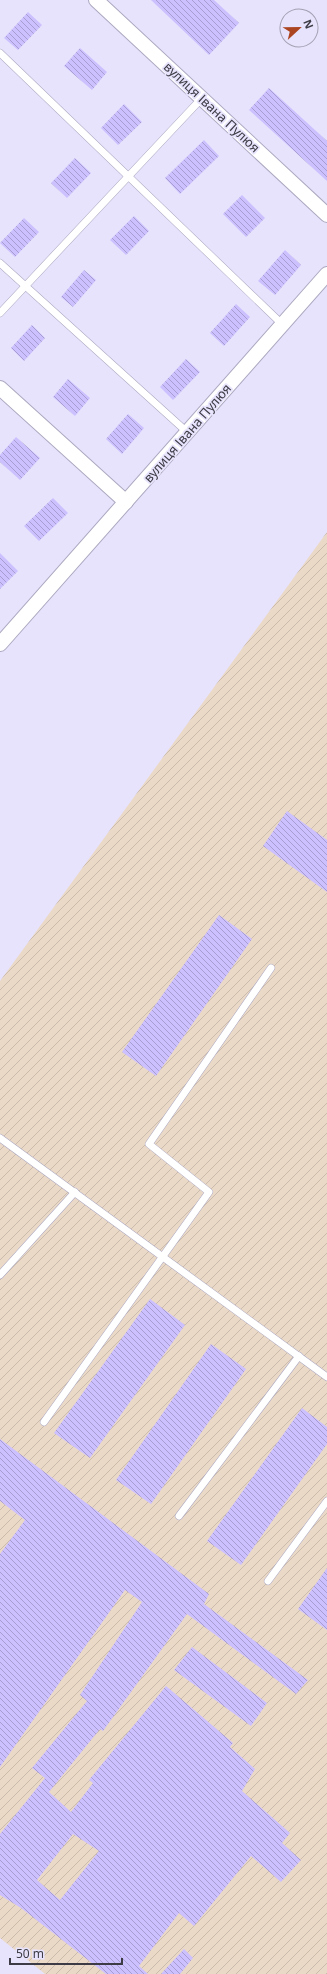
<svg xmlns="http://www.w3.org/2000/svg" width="327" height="1974" font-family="'Noto Sans',sans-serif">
<defs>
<pattern id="industrial-furrows" width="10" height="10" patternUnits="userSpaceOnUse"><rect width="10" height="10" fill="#ebd9c8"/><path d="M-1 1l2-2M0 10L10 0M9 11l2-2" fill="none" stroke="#cabbad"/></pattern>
<pattern id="building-back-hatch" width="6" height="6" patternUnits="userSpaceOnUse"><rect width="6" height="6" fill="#ccc0ff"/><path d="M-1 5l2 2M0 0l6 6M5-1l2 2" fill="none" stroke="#a79dd0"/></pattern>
</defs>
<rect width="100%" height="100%" fill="#e7e3fc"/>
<!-- industrial -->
<path fill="url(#industrial-furrows)" d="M327,532V1974H45L0,1938V981Z"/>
<!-- building -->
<g fill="url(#building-back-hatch)" fill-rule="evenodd">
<path d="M151,0H214L239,23L209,55Z"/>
<path d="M28,12L42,25L18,50L4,38Z"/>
<path d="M80,48L107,72L92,90L64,66Z"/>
<path d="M269,88L327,141V181L249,110Z"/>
<path d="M124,104L142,122L118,145L101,128Z"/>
<path d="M204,140L219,156L180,194L165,178Z"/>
<path d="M75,158L91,173L67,198L51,183Z"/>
<path d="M242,195L265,218L246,237L223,214Z"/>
<path d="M134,216L149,231L126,255L110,240Z"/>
<path d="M24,218L39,232L15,257L0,243Z"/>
<path d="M285,250L301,265L275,295L258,281Z"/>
<path d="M84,270L96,280L73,307L61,297Z"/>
<path d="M236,304L250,317L224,346L210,333Z"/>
<path d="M32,325L45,338L24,361L11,348Z"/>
<path d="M186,359L200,372L173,400L160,387Z"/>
<path d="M68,379L90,398L75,416L53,397Z"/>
<path d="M128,414L144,428L122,454L106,439Z"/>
<path d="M16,437L40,458L20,480L0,462V455Z"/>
<path d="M53,498L68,513L39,541L24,526Z"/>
<path d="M0,553L18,571L0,589Z"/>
<path d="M287,811L327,840V892L263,846Z"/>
<path d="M219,915L252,939L156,1076L122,1052Z"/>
<path d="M150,1299L185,1325L90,1458L54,1433Z"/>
<path d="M211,1344L246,1369L151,1504L116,1480Z"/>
<path d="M302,1408L327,1427V1444L241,1565L207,1541Z"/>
<path d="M0,1439L209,1594L204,1604L308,1680L296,1694L187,1614L103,1731L100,1729L49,1792L71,1812L93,1783L89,1780L166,1686L233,1743L230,1747L255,1769L242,1791L290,1833L282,1843L301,1860L281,1882L251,1856L194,1926L179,1913L139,1966L148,1974H106L21,1908L0,1895V1834L45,1778L32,1768L87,1701L80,1695L142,1602L125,1590L0,1767V1554L25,1520L0,1501ZM73,1834L99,1851L60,1900L37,1880Z"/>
<path d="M327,1568V1630L298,1609Z"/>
<path d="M192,1647L267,1703L251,1726L174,1670Z"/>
<path d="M184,1949L193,1958L180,1974H161Z"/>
</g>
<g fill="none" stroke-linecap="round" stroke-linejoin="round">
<defs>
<g id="lane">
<path d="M0,53L283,325"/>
<path d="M0,263L187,432"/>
<path d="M0,313L202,98"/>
<path d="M0,1138L327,1377"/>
<path d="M0,1275L75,1192"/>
<path d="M44,1422L209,1192L149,1144L271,968"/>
<path d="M179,1516L299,1356"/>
<path d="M268,1581L327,1501"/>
</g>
<g id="street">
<path d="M96,0L327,215"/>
<path d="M0,388L126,502"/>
<path d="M0,644L327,274"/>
</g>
</defs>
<!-- lane casing -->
<use href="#lane" stroke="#aca8c0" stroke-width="8"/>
<!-- street casing -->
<use href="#street" stroke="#aca8c0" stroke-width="16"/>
<!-- lane -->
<use href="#lane" stroke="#fff" stroke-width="7"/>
<!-- street -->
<use href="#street" stroke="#fff" stroke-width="14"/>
</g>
<g text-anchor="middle" stroke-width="3.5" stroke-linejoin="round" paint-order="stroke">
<!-- street labels -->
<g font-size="13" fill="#3d3b45" stroke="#e7e3fc">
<text transform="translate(212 107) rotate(43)" y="5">вулиця Івана Пулюя</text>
<text transform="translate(187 433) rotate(-49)" y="5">вулиця Івана Пулюя</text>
</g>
</g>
<!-- north arrow -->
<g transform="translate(299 28) rotate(68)"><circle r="19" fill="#e7e3fc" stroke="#a3a0b3"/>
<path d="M0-3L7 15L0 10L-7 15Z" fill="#ab4420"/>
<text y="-6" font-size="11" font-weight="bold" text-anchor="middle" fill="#3d3b45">N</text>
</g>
<!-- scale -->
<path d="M10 1958v6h112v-6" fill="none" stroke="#3d3b45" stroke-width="2"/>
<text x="16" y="1958" font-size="12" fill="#3d3b45" stroke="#e7e3fc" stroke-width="3" paint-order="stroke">50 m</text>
</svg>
